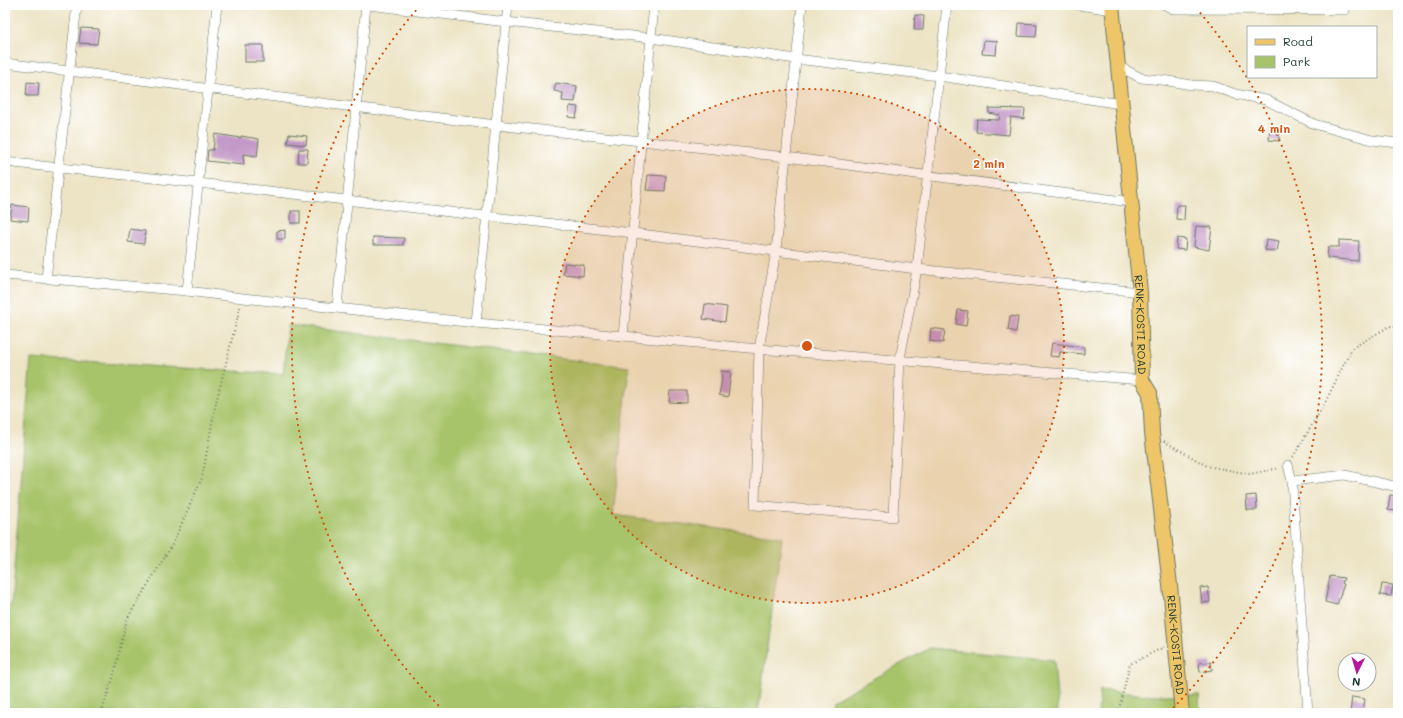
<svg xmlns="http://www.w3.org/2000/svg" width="1403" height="718" font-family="Mali,sans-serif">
<rect width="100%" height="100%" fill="#fff"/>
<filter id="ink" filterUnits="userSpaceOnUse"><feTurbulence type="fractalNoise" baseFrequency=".025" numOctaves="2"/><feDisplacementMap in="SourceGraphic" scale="8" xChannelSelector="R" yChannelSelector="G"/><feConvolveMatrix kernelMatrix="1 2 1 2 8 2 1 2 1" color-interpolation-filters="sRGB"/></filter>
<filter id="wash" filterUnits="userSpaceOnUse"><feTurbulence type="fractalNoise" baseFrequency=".012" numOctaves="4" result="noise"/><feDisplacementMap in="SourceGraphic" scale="16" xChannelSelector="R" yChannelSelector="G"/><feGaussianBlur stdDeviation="0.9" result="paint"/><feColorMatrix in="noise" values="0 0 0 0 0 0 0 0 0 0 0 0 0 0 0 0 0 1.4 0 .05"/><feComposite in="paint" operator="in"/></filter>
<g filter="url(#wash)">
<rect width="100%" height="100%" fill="#ede4c5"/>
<!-- green -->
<g fill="#a8c46a" stroke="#64804f">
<path d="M288,325L629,367L613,515L782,537L758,713H5V606H11L31,359L283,374Z"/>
<path d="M930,648L1054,660L1058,713H830L832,701Z"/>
<path d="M1100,690L1146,695H1199L1200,713H1098Z"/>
</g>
<g id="blocks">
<!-- building -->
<g fill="#c397c7">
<path d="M915,15L924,16L923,30H914Z"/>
<path d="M1019,23L1037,24L1036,37L1018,36Z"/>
<path d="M81,28L99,29L97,44L79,43Z"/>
<path d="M984,40L997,41L996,55L982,54Z"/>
<rect x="245" y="45" width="18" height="17"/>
<path d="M27,82L39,83L38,96H26Z"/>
<path d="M556,83L577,86L575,102L562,101L563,93L554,91Z"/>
<path d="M570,106L578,107L576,118L568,117Z"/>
<path d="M989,108L1025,109L1024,119L1011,117L1009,135L976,132L977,119L999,120L1000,115L989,113Z"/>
<path d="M1270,131L1279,132V141L1269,140Z"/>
<path d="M215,134L241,138V136L259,139L257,156L243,154L244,165L207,161L208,150H213Z"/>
<path d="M289,134L307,136L306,145L287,143Z"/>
<path d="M299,149H308L307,163H298Z"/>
<path d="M648,175L666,176L665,191L646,190Z"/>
<path d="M12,205L29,207L28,221L10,219Z"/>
<path d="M1177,205H1185L1184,220L1176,219Z"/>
<rect x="291" y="211" width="9" height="12"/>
<path d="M1196,226L1212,227L1209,250L1194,247Z"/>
<path d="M130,229L145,231L144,244L128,242Z"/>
<path d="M285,230V239H277V231Z"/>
<path d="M373,237L404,238L403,245H373Z"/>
<path d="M1177,238L1186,239L1185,250L1176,249Z"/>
<path d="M1266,239L1279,241L1277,251L1265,250Z"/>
<path d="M1339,240L1359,241L1358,261L1327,258L1328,247H1339Z"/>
<path d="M565,263L584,265L583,276L563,274Z"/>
<path d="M705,304L727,307L725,322L703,319Z"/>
<path d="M958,310L968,311L966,326L956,324Z"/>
<path d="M1010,316L1018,317L1016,332L1008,330Z"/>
<path d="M931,328L945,330L943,343L930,341Z"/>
<path d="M1052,343L1084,347V354L1060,352L1059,357L1050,356Z"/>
<path d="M721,371L731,372L728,397L719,395L722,379Z"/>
<path d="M670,391H687V403L669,402Z"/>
<path d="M1256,495L1257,510H1247L1246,496Z"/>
<path d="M1390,495L1398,496L1397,511L1388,510Z"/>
<path d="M1330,576L1344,578L1342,583L1344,584L1337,605L1325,602Z"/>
<path d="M1382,584L1393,585L1391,596L1380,595Z"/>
<path d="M1208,587L1210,602L1202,603L1200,588Z"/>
<path d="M1211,662L1212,670L1200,672L1199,663Z"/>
<path d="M1352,697L1365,699L1363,713H1350Z"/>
</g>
</g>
</g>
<g filter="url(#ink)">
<use href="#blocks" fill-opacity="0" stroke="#677767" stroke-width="1"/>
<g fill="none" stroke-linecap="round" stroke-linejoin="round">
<defs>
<g id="minor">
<path d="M369,5L506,22L651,38L796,59L939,76L1121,104"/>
<path d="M654,5L623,336L759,349L1142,380"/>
<path d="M802,5L776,251L759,349L755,505L893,517L900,359L917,269L947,5"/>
<path d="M1079,5L1112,10"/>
<path d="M1165,5L1173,9L1345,10L1346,5"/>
<path d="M5,63L496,125L786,157L1131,202"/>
<path d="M1118,66L1141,78L1162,80L1192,85L1213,86L1235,94L1266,100L1314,124L1372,140L1398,143"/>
<path d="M5,162L198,183L633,233L917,269L1140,292"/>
<path d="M5,275L187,291L243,298L476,323L623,336"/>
<path d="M46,279L77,5"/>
<path d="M187,291L217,5"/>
<path d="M337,307L366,5"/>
<path d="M476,323L508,5"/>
<path d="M1288,465L1292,481L1308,713"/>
<path d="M1292,481L1345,475L1398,487"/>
</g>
<g id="primary">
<path id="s1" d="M1112,5L1140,292L1142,380L1150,393L1152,433L1170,585L1182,713"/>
</g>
</defs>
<!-- minor casing -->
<use href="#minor" stroke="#677767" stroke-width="10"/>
<!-- primary casing -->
<use href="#primary" stroke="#677767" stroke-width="16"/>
<!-- path -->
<g stroke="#677767" stroke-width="2" stroke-dasharray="1 3" stroke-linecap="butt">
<path d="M1164,441L1207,466L1250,474L1279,468"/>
<path d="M1293,457L1324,405L1352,348L1390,326L1398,328"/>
<path d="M101,713L113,678L127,619L172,545L202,478L215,407L240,307"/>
<path d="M1118,713L1130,664L1164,647"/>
</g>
<!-- minor -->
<use href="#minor" stroke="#fff" stroke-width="9"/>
<!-- primary -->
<use href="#primary" stroke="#eec569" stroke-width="14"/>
</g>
</g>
<!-- distance rings -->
<circle cx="807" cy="346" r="257" fill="#d45610" fill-opacity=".12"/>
<g fill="none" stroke="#d45610" stroke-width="2" stroke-dasharray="2 4">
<circle cx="807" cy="346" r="257"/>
<path d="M443 710A515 515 0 0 1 418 8M1196 8A515 515 0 0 1 1171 710"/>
</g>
<g text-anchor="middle" stroke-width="3" stroke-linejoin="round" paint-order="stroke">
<!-- street labels -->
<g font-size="11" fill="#1f3d34" stroke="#fff">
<text dy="4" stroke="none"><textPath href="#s1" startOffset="321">RENK-KOSTI ROAD</textPath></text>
<text dy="4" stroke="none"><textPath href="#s1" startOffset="645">RENK-KOSTI ROAD</textPath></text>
</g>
</g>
<circle cx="807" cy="346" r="6" fill="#d45610" stroke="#fff" stroke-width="2"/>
<g font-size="12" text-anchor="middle" font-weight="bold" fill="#d45610" stroke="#fff" stroke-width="3" stroke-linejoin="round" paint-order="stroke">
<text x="1274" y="133">4 min</text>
<text x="989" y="168">2 min</text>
</g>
<!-- margin -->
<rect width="1403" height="718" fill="none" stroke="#fff" stroke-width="20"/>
<!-- legend -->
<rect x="1247" y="26" width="130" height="52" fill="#ffffff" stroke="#a5b1ae"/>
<rect x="1255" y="39" width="20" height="6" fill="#eec569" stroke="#a5b1ae"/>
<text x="1283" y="46" font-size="12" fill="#1f3d34">Road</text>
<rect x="1255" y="56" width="20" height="12" fill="#a8c46a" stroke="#a5b1ae"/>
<text x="1283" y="66" font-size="12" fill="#1f3d34">Park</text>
<!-- north arrow -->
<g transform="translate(1357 672) rotate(185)"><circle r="19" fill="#ffffff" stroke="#a5b1ae"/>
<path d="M0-3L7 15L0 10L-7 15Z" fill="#b5179e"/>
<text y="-6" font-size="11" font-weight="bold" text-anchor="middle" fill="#1f3d34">N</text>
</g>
</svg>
